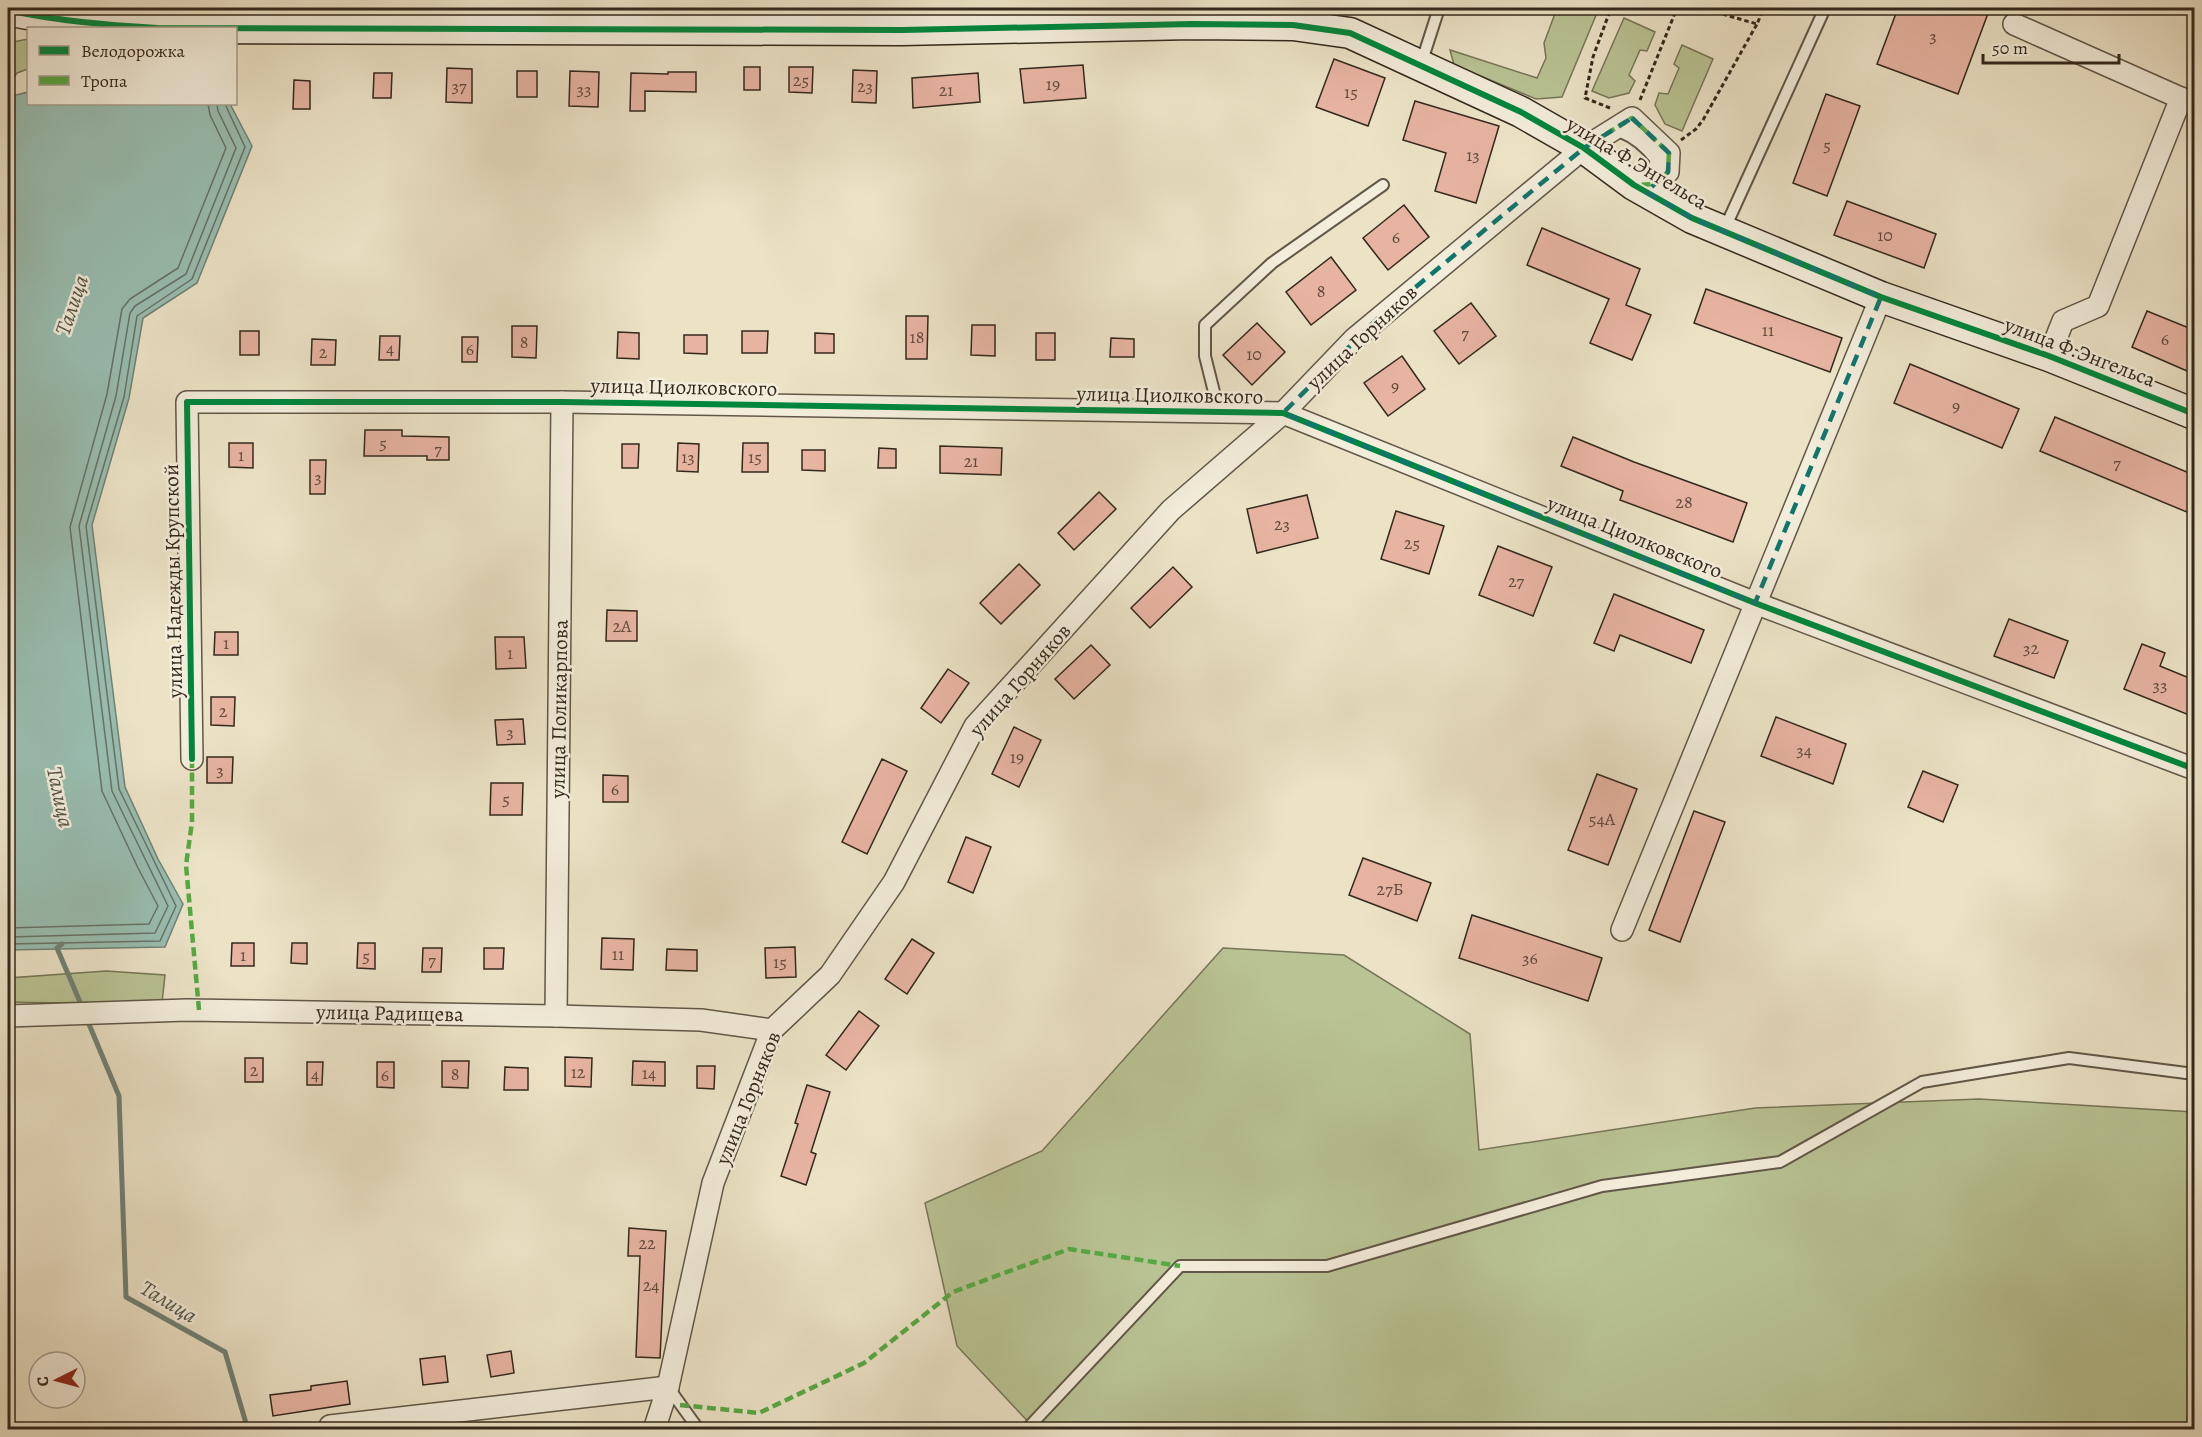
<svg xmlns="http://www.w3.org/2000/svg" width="2202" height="1437" font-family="Alegreya,serif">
<rect width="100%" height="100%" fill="#ece3c7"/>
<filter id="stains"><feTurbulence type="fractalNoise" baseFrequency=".00333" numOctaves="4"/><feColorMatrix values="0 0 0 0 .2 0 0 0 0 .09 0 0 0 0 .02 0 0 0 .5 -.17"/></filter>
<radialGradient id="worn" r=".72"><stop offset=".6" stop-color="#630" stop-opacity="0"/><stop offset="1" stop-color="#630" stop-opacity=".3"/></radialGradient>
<!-- green -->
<g fill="#b9c394" stroke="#767658" stroke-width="1.5">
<path d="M1557,8H1599L1562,97L1536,99L1454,65L1450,50L1537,78L1546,58L1544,43Z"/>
<path d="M1624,18L1655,32L1647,51L1640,50L1629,75L1635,81L1629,93L1609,98L1592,91Z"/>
<path d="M28,39V69L17,73L8,85V43Z"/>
<path d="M1682,45L1713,59L1682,131L1665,124L1655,105L1659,93L1668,94L1679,68L1674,64Z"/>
<path d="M1223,948L1344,955L1470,1034L1479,1150L1755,1108L1979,1099L2194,1112V1429H1035L957,1346L925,1203L1042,1151Z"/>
<path d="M106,971L165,975L162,1003C110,1001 59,1004 8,1002V978Z"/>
</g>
<!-- water -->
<path fill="#99beb1" stroke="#708276" stroke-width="1.5" d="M28,92V104H230L252,146L197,283L143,318L129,398L92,525L125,787L158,859L183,904L165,947L8,950V97Z"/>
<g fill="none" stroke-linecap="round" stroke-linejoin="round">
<!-- shore -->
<g stroke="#667367" stroke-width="1.5">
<path d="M8,928L149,924L158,906L138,868L102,791L70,527L107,394L122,309L130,299L178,268L226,148L210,115L208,104"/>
<path d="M8,937L155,933L168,906L112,791L79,526L116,396L130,313L135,306L186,274L236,148L218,111L217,104"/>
<path d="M8,944L160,941L176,906L119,789L86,526L124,397L137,316L192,279L245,147L225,104"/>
</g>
<!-- stream -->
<g stroke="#708276" stroke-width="5">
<path d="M62,944L57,948L83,1009"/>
<path d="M86,1017L119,1096L126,1297L225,1352L248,1430"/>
</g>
</g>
<!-- building -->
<g fill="#e7b4a2" stroke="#33281d" stroke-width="1.5">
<path d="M1898,8H1990L1958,94L1877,64Z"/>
<path d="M1334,59L1385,78L1368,126L1316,107Z"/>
<path d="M1083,65L1086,98L1024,103L1020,69Z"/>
<rect x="744" y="67" width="16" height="23"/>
<path d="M789,67H813L812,93L789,92Z"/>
<path d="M447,68L472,69V103L446,102Z"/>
<path d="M853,70L877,71L876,103L852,102Z"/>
<rect x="517" y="71" width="20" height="26"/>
<path d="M570,71L599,72L598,107L569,106Z"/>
<path d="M668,72H696V92L645,91V111H630L631,73L668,74Z"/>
<path d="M374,73H392L391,98H373Z"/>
<path d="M978,73L980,102L913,108L912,78Z"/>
<path d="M294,80L310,81V109H293Z"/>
<path d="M1826,94L1860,106L1827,196L1793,183Z"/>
<path d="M1415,101L1499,126L1476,203L1435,191L1446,153L1403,140Z"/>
<path d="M1847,201L1936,234L1924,268L1834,235Z"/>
<path d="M1404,205L1429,237L1388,270L1363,238Z"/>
<path d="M1542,228L1640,269L1626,305L1651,315L1632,360L1590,343L1609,299L1527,265Z"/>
<path d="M1331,257L1356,290L1311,325L1286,292Z"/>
<path d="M1706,289L1842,338L1830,372L1694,323Z"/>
<path d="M1471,303L1496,336L1459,364L1434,331Z"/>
<path d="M2147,311L2194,330V374L2132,347Z"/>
<path d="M906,316H928L927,359H906Z"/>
<path d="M1257,323L1285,352L1252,385L1223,355Z"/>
<path d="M972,325H995V356L971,355Z"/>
<path d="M512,326H537L536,358L512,357Z"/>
<rect x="240" y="331" width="19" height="24"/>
<path d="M742,331H768L767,353H742Z"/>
<path d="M618,332L639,333V359L617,358Z"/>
<path d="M815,333L834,334V353H815Z"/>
<rect x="1036" y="333" width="19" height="27"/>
<path d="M684,335H707V354L684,353Z"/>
<path d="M380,336H400L399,360H379Z"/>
<path d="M462,337H478L477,362H462Z"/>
<path d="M1111,338L1134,339V357H1110Z"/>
<path d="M312,339L336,340L335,365H311Z"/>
<path d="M1402,356L1425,389L1388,416L1364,383Z"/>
<path d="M1910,364L2019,409L2002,448L1894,403Z"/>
<path d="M2055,417L2194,475V515L2040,451Z"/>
<path d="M365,430H402V436L449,437V460H427V456H364Z"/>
<path d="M1573,437L1634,462L1747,503L1733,542L1620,500L1623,491L1561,466Z"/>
<path d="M229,443H253V468L229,467Z"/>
<path d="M678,443L699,444L698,472L677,471Z"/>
<path d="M743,443H768V472H742Z"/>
<path d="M622,444H639L638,468H622Z"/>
<path d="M940,446L1002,448L1001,475L940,473Z"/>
<path d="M879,448L896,449V468H878Z"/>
<path d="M802,450H825V471L802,470Z"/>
<path d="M310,460H326L325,494H310Z"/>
<path d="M1099,492L1116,509L1074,550L1058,533Z"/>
<path d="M1307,495L1318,538L1257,553L1247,509Z"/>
<path d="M1396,511L1444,526L1429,574L1381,559Z"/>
<path d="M1498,546L1552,567L1533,616L1479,595Z"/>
<path d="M1019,564L1040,585L1001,624L980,603Z"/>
<path d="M1173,567L1192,587L1150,628L1131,608Z"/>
<path d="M1614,594L1704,630L1691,663L1620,635L1614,651L1594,643Z"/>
<path d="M607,610L637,611V641H606Z"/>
<path d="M2009,619L2068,641L2054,678L1994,656Z"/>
<path d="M215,632H238V655H214Z"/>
<path d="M495,637H524L526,668L496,669Z"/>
<path d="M2142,644L2165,653L2160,666L2194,680V717L2124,689Z"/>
<path d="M1091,645L1110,665L1074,699L1055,679Z"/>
<path d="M948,669L969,683L941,723L921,708Z"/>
<path d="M211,697H235L234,726L211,725Z"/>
<path d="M1776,717L1846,744L1833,784L1761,756Z"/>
<path d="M523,719L525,744L497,745L495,720Z"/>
<path d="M1014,727L1041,740L1019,787L992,774Z"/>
<path d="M207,757H233L232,783H207Z"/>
<path d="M882,759L907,771L867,854L842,842Z"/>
<path d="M1923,771L1958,785L1943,822L1908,807Z"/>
<path d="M1597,774L1637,789L1608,865L1568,850Z"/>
<path d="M603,775L628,776V802H603Z"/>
<path d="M491,783H523L522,815H490Z"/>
<path d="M1694,811L1725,822L1680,942L1649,930Z"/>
<path d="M966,837L991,847L973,893L948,882Z"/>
<path d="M1363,858L1431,883L1417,921L1349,895Z"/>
<path d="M1472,915L1602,958L1588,1001L1459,958Z"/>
<path d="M602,938L634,939L633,970L601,969Z"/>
<path d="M912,939L934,953L907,994L885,979Z"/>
<path d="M232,943H254V966H231Z"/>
<path d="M292,943H307V964L291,963Z"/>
<path d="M358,943H375V969L357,968Z"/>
<path d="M795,947L796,977L766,978L765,948Z"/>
<path d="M423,948H442L441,972H422Z"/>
<path d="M484,948H504L503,969H484Z"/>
<path d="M667,949L697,950V971L666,970Z"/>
<path d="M859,1011L879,1026L846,1070L826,1055Z"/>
<path d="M565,1057L592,1058L591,1087L565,1086Z"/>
<rect x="245" y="1058" width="18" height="24"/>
<path d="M442,1061H469L468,1088L442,1087Z"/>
<path d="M633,1061L665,1062V1086L632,1085Z"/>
<path d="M307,1062H323L322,1085H307Z"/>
<path d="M377,1062H394V1088L377,1087Z"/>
<path d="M697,1066H715L714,1089L697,1088Z"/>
<path d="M505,1067L528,1068V1090H504Z"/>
<path d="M807,1085L830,1092L811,1152L816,1154L806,1185L781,1176L798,1124L795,1123Z"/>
<path d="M629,1228L666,1231L660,1358L636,1357L640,1256H628Z"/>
<path d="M511,1351L514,1373L491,1377L487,1355Z"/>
<path d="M445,1356L448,1382L423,1385L420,1359Z"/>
<path d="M347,1381L350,1404L273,1416L270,1395L311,1390V1386Z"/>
</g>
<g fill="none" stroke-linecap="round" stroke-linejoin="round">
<defs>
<g id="lane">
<path d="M1421,64L1439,8"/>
<path d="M1615,134L1621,132C1636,138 1646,147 1656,160L1651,174L1642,180"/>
<path d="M1725,228L1825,8"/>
<path d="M1219,412L1205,356V325L1272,263L1383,185"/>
<path d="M668,1387L699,1430"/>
<path d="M1026,1430L1180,1266H1327L1602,1186L1780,1162L1922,1082L2069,1058L2194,1074"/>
</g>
<g id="street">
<path d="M2014,24L2194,104"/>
<path d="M902,30L903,8"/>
<path d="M2049,356L2063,321L2098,306L2181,98"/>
<path d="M192,759L187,402H562L1283,413L1755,603L2189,767L2194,766"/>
<path d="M1622,930L1881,297"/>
<path d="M8,1016L187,1010L556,1016L701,1020L772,1030"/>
<path d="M556,1016L562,402"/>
<path d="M330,1426L668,1387"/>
<path d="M654,1430L668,1387L713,1183L772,1030L830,975L894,882L975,726L1171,510L1283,413L1354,339L1584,148L1632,118L1669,153L1668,172L1654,184L1634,185"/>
</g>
<path id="secondary" d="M8,10C57,21 107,25 157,28L902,30L1192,24L1293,25L1350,33L1521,112L1584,148L1634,185L1692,218L1881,297L2049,356L2194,414"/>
</defs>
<!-- lane casing -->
<use href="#lane" stroke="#615748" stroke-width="14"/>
<!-- street casing -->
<use href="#street" stroke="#615748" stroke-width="24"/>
<!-- secondary casing -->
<use href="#secondary" stroke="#33281d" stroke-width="33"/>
<!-- path -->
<g stroke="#33281d" stroke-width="3" stroke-dasharray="4.5 3" stroke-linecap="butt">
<path d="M1701,8L1757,24L1764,8"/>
<path d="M1640,100L1677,8"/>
<path d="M1610,108L1585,98L1593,57L1611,8"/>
<path d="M1681,140L1696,129L1703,120L1757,24"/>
</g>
<!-- lane -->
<use href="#lane" stroke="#f3eddb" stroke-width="10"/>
<!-- street -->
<use href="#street" stroke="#f3eddb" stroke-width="21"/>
<!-- secondary -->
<use href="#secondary" stroke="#f3eddb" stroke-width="30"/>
<!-- quiet -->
<g stroke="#54aa43" stroke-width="4.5" stroke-dasharray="9 4.5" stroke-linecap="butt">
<path d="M1584,148L1632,118L1669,153L1668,172L1654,184L1637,185"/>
<path d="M192,759V822L186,865L199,1010"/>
<path d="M680,1405L759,1413L864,1363L953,1292L1069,1249L1180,1266"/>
</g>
<defs>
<g id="cycleway">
<path d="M8,10C57,21 107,25 157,28L902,30L1192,24L1293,25L1350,33L1521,112L1584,148L1634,185L1692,218L1881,297L2049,356L2194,414"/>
<path d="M192,759L187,402H562L1283,413L1755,603L2189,767L2194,766"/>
</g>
</defs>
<!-- cycleway casing -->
<use href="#cycleway" stroke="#f3eddb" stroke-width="10"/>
<!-- cycleway -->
<use href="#cycleway" stroke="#00873e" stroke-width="6"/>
</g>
<!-- marked area -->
<path fill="none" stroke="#0f766e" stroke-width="4.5" stroke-dasharray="12 8" stroke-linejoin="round" d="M1632,118L1669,153L1668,172L1646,192L1692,218L1881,297L1755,603L1283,413L1377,319L1584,148Z"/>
<g text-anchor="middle" stroke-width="5" stroke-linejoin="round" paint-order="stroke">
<!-- number labels -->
<g font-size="18" fill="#604b3e">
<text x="1933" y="42">3</text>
<text x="801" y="86">25</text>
<text x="1053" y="90">19</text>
<text x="459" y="92">37</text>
<text x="865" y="92">23</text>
<text x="584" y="95">33</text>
<text x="946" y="96">21</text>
<text x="1351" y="98">15</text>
<text x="1827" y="151">5</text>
<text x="1473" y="161">13</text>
<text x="1885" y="241">10</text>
<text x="1396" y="243">6</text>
<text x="1321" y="297">8</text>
<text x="1768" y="336">11</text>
<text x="1465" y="339">7</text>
<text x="917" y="343">18</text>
<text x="2165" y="345">6</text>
<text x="524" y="348">8</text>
<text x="390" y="354">4</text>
<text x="470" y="355">6</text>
<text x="323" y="358">2</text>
<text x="1254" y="360">10</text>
<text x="1395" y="392">9</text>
<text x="1956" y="412">9</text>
<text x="383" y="449">5</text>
<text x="438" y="455">7</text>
<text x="241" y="461">1</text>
<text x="688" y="463">13</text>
<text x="755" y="463">15</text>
<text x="971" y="467">21</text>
<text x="2117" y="469">7</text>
<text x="318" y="483">3</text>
<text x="1684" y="508">28</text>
<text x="1282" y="530">23</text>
<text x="1412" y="549">25</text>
<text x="1516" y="587">27</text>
<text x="622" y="632">2А</text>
<text x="226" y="649">1</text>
<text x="2031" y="654">32</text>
<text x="510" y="659">1</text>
<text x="2160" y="691">33</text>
<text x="223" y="717">2</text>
<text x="510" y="738">3</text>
<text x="1804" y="756">34</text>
<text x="1017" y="763">19</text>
<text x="220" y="776">3</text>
<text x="615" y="795">6</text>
<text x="506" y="805">5</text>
<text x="1602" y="825">54А</text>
<text x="1390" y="895">27Б</text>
<text x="618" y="960">11</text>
<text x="243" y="961">1</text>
<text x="366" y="962">5</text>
<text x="1530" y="964">36</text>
<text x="432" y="966">7</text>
<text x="780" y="968">15</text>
<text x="254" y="1076">2</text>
<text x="578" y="1078">12</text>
<text x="649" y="1079">14</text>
<text x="315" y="1080">4</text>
<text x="455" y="1080">8</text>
<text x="385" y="1081">6</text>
<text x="647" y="1249">22</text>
<text x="651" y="1291">24</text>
</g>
<!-- street labels -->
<g font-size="21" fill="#33281d" stroke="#f3eddb">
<text transform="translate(1637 163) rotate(31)" y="7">улица Ф.Энгельса</text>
<text transform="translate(1362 337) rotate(-43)" y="7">улица Горняков</text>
<text transform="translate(2080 352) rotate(21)" y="7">улица Ф.Энгельса</text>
<text transform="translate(684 387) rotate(1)" y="7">улица Циолковского</text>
<text transform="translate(1170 395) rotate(1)" y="7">улица Циолковского</text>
<text transform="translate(1635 537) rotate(22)" y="7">улица Циолковского</text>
<text transform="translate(173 581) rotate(-91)" y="7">улица Надежды Крупской</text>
<text transform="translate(1020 680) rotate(-49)" y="7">улица Горняков</text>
<text transform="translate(559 709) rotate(-89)" y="7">улица Поликарпова</text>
<text transform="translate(390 1013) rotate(1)" y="7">улица Радищева</text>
<text transform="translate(748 1098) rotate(-68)" y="7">улица Горняков</text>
</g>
<!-- water labels -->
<g font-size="22" font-style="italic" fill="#525549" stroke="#f3eddb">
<text transform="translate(71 305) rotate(-71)" y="8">Талица</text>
<text transform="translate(61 797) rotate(78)" y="8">Талица</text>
<text transform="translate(169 1301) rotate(31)" y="8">Талица</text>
</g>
</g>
<!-- margin -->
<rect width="2202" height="1437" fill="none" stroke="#ece3c7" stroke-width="30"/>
<rect x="9" y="9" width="2184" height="1419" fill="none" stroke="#33281d" stroke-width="3"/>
<rect x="15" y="15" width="2172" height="1407" fill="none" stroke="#33281d" stroke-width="1.5"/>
<!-- legend -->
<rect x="27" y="27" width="210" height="78" fill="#f3eddb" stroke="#a69e8f" stroke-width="1.5"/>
<rect x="39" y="46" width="30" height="9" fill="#00873e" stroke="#a69e8f" stroke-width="1.5"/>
<text x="81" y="57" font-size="18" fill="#33281d">Велодорожка</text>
<rect x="39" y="76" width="30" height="9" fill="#54aa43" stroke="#a69e8f" stroke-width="1.5"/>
<text x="81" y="87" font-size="18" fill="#33281d">Тропа</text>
<!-- north arrow -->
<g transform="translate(57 1380) rotate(264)"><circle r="28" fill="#f3eddb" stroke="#a69e8f" stroke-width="1.5"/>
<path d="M0-4.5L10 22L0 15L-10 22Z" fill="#8f2418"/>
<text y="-9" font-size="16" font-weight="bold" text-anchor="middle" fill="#33281d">С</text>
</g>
<!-- scale -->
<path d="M1983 54v9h136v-9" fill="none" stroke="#33281d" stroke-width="3"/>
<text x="1992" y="54" font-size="18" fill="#33281d" stroke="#f3eddb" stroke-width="4.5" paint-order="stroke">50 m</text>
<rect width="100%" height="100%" filter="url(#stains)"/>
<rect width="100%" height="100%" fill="url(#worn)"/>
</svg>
